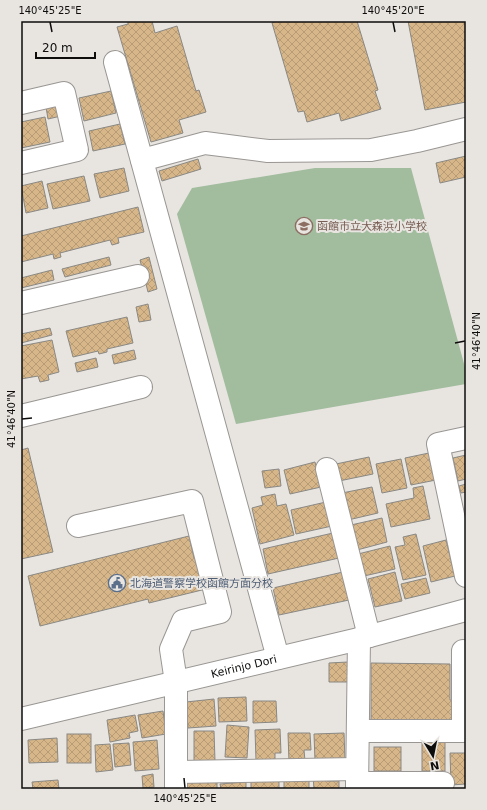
<svg xmlns="http://www.w3.org/2000/svg" width="487" height="810" font-family="'DejaVu Sans','Noto Sans JP',sans-serif">
<defs>
<pattern id="building-cross-hatch" width="8" height="8" patternUnits="userSpaceOnUse"><rect width="8" height="8" fill="#d7b789"/><path d="M0 0l8 8M0 8l8-8" fill="none" stroke="#b79c75"/></pattern>
</defs>
<rect width="100%" height="100%" fill="#e8e5e1"/>
<!-- green -->
<path fill="#a2bc9e" d="M315,168H411L466,371V384L236,424L177,214L192,188Z"/>
<!-- building -->
<g fill="url(#building-cross-hatch)" stroke="#8a8884">
<path d="M128,21H152L155,33L177,26L196,91L199,90L206,112L179,120L183,133L151,142L117,27L128,24Z"/>
<path d="M277,21H357L378,90L375,91L381,109L341,121L339,113L307,122L304,111L298,112L272,23Z"/>
<path d="M408,21H466V102L425,110Z"/>
<path d="M111,91L116,113L84,121L79,98Z"/>
<path d="M59,105L61,116L48,119L46,107Z"/>
<path d="M45,117L50,142L21,148V122Z"/>
<path d="M120,124L125,144L93,151L89,131Z"/>
<path d="M466,156V177L440,183L436,163Z"/>
<path d="M198,159L201,169L162,181L159,171Z"/>
<path d="M124,168L129,191L100,198L94,174Z"/>
<path d="M84,176L90,201L53,209L47,184Z"/>
<path d="M42,181L48,208L26,213L21,186Z"/>
<path d="M138,207L144,232L118,238L119,243L112,245L110,240L60,253L61,257L54,259L53,254L21,262V236Z"/>
<path d="M109,257L111,265L65,277L62,269Z"/>
<path d="M149,257L157,289L148,292L140,260Z"/>
<path d="M52,270L54,280L21,288V278Z"/>
<path d="M148,304L151,320L139,322L136,307Z"/>
<path d="M127,317L133,343L107,349V352L99,354L98,351L73,357L66,331Z"/>
<path d="M50,328L52,335L21,343V334Z"/>
<path d="M52,340L59,372L48,375L49,380L40,382L38,376L21,379V346Z"/>
<path d="M134,350L136,359L114,364L112,355Z"/>
<path d="M96,358L98,367L77,372L75,363Z"/>
<path d="M28,448L53,552L21,559V450Z"/>
<path d="M429,453L436,480L411,485L405,458Z"/>
<path d="M466,455V479L458,481L453,458Z"/>
<path d="M369,457L373,474L339,481L336,464Z"/>
<path d="M401,459L407,488L382,493L376,464Z"/>
<path d="M315,462L321,487L290,494L284,470Z"/>
<path d="M279,469L281,486L265,488L262,471Z"/>
<path d="M466,484V492L461,493L459,486Z"/>
<path d="M423,486L430,519L391,527L386,504L414,498L413,488Z"/>
<path d="M372,487L378,513L348,520L342,493Z"/>
<path d="M275,494L277,506L286,504L294,535L260,544L252,508L263,505L261,497Z"/>
<path d="M326,502L332,526L296,534L291,510Z"/>
<path d="M382,518L387,542L357,550L351,525Z"/>
<path d="M333,533L339,558L268,574L263,549Z"/>
<path d="M416,534L426,575L403,580L395,547L405,545L403,537Z"/>
<path d="M189,536L194,558L198,557L206,589L149,603L148,599L40,626L28,576Z"/>
<path d="M446,540L455,576L431,582L423,546Z"/>
<path d="M390,546L395,569L364,576L358,554Z"/>
<path d="M343,572L349,600L279,615L273,588Z"/>
<path d="M395,572L402,601L375,607L368,579Z"/>
<path d="M426,578L430,593L405,599L401,584Z"/>
<path d="M348,662L349,682H329V663Z"/>
<path d="M371,663L450,664V700L459,701V723L371,722Z"/>
<path d="M246,697L247,721L219,722L218,698Z"/>
<path d="M214,699L216,726L188,728L186,702Z"/>
<path d="M253,701H276L277,722L253,723Z"/>
<path d="M163,711L166,734L142,738L138,715Z"/>
<path d="M135,715L138,731L129,733L130,738L110,742L107,720Z"/>
<path d="M227,725L249,727L247,758L225,757Z"/>
<path d="M280,729L281,753H275V760L256,761L255,730Z"/>
<path d="M194,731H214L215,761H194Z"/>
<path d="M288,733H310L311,750H304L305,761L289,762Z"/>
<path d="M344,733L345,761H315L314,734Z"/>
<rect x="67" y="734" width="24" height="29"/>
<path d="M57,738L58,762L29,763L28,740Z"/>
<path d="M157,740L159,769L135,771L133,742Z"/>
<rect x="422" y="740" width="23" height="31"/>
<path d="M129,743L131,765L115,767L113,744Z"/>
<path d="M110,744L113,770L96,772L95,745Z"/>
<rect x="374" y="747" width="27" height="24"/>
<path d="M450,753H466V784L451,785Z"/>
<path d="M153,774L154,787L143,788L142,776Z"/>
<path d="M327,775V781H339V789H314L313,776Z"/>
<rect x="187" y="778" width="30" height="11"/>
<rect x="284" y="778" width="25" height="11"/>
<path d="M58,780L59,789H33L32,782Z"/>
<rect x="251" y="780" width="28" height="9"/>
<path d="M246,782V789H221L220,784Z"/>
</g>
<g fill="none" stroke-linecap="round" stroke-linejoin="round">
<defs>
<g id="minor">
<path d="M115,62L278,658"/>
<path d="M21,103L64,93L77,150L21,163"/>
<path d="M142,160L205,143L268,151L371,150L417,141L466,129"/>
<path d="M21,303L138,276"/>
<path d="M21,416L141,387"/>
<path d="M466,438L438,444L466,576"/>
<path d="M327,469L369,636"/>
<path d="M78,526L192,501L220,612L183,621L171,649L176,682V789"/>
<path id="s1" d="M21,719L359,639L466,610"/>
<path d="M358,731H463V651"/>
<path d="M176,772L357,769"/>
<path d="M357,783H443"/>
<path d="M357,789L359,639"/>
</g>
</defs>
<!-- minor casing -->
<use href="#minor" stroke="#999693" stroke-width="24"/>
<!-- minor -->
<use href="#minor" stroke="#fff" stroke-width="22"/>
</g>
<!-- ticks -->
<path fill="none" stroke="#0e0d0c" stroke-width="1.5" d="M50,22L52,32M393,22L395,32M455,343L465,341M22,419L32,418M184,778L185,788"/>
<!-- icons -->
<defs>
<symbol id="school-ring" viewBox="-11 -11 22 22"><circle r="9.5" fill="#e8e5e1" stroke="#8d6e63" stroke-width="1.5"/><path d="M0-5L7-2L0 1L-7-2ZM-4 1L0 2.5L4 1V4Q0 6-4 4Z" fill="#8d6e63"/></symbol>
<symbol id="civic-ring" viewBox="-11 -11 22 22"><circle r="9.5" fill="#e8e5e1" stroke="#5c6f8a" stroke-width="1.5"/><path d="M-.6-6.5H3V-4.5H.6V-3L4-1V1h2V6H-6V1h2V-1L-.6-3ZM-1.2 2.5V6h2.4V2.5Z" fill="#5c6f8a"/></symbol>
</defs>
<g fill-rule="evenodd">
<use href="#school-ring" x="294" y="216" width="20" height="20"/>
<use href="#civic-ring" x="107" y="573" width="20" height="20"/>
</g>
<g text-anchor="middle" stroke-width="4" stroke-linejoin="round" paint-order="stroke">
<!-- education labels -->
<g font-size="11" fill="#785e54" stroke="#e8e5e1" text-anchor="start">
<text x="317" y="230">函館市立大森浜小学校</text>
</g>
<!-- service labels -->
<g font-size="11" fill="#4e5e75" stroke="#e8e5e1" text-anchor="start">
<text x="130" y="587">北海道警察学校函館方面分校</text>
</g>
<!-- street labels -->
<g font-size="11" fill="#0e0d0c" stroke="#e8e5e1">
<text dy="4" stroke="none"><textPath href="#s1" startOffset="229">Keirinjo Dori</textPath></text>
</g>
</g>
<!-- border -->
<rect width="487" height="810" fill="none" stroke="#e8e5e1" stroke-width="44"/>
<!-- north arrow -->
<g transform="translate(433 756) rotate(170)" stroke="#e8e5e1" stroke-width="3" paint-order="stroke">
<path d="M0-3L7 15L0 10L-7 15Z" fill="#0e0d0c"/>
<text y="-6" font-size="11" font-weight="bold" text-anchor="middle" fill="#0e0d0c">N</text>
</g>
<!-- scale -->
<path d="M36 52v6h59v-6" fill="none" stroke="#0e0d0c" stroke-width="2"/>
<text x="42" y="52" font-size="12" fill="#0e0d0c" stroke="#e8e5e1" stroke-width="3" paint-order="stroke">20 m</text>
<rect x="22" y="22" width="443" height="766" fill="none" stroke="#0e0d0c" stroke-width="1.5"/>
<g font-size="10" text-anchor="middle" fill="#0e0d0c">
<text x="50" y="14">140°45'25"E</text>
<text x="393" y="14">140°45'20"E</text>
<text transform="translate(476 341) rotate(-90)" y="4">41°46'40"N</text>
<text transform="translate(11 419) rotate(-90)" y="4">41°46'40"N</text>
<text x="185" y="802">140°45'25"E</text>
</g>
</svg>
